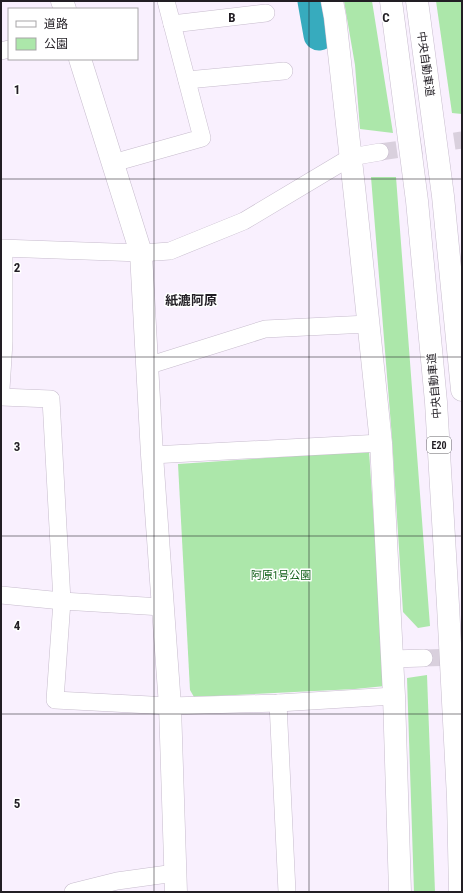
<svg xmlns="http://www.w3.org/2000/svg" width="463" height="893" font-family="'Roboto Condensed','Noto Sans JP',sans-serif">
<rect width="100%" height="100%" fill="#f9f0fe"/>
<!-- green -->
<g fill="#ace7aa">
<path d="M344,1H372L393,133L360,129L355,65Z"/>
<path d="M436,1H462V114L452,113Z"/>
<path d="M371,177H396L430,626L418,628L403,612L392,438Z"/>
<path d="M369,451L385,686L355,689L194,697L190,690L178,464Z"/>
<path d="M427,675L435,892H414L407,678Z"/>
</g>
<g fill="none" stroke-linecap="round" stroke-linejoin="round">
<!-- river -->
<path stroke="#37abbe" stroke-width="31" d="M313,1L319,35"/>
<!-- street-tunnel -->
<g stroke="#d9d0dd" stroke-width="17" stroke-dasharray="17 8" stroke-linecap="butt">
<path d="M380,152L462,140"/>
<path d="M424,658L462,657"/>
</g>
<defs>
<g id="street">
<path d="M172,24L266,13"/>
<path d="M1,51L9,49"/>
<path d="M187,80L284,71"/>
<path d="M113,163L202,138L166,1"/>
<path d="M1,248L141,253L170,251L244,221L351,157L380,152"/>
<path d="M147,366L265,329L368,324"/>
<path d="M1,389L4,342V249"/>
<path d="M1,397L51,399L62,601L55,700L170,706L278,703L394,696"/>
<path d="M152,455L381,443"/>
<path d="M1,595L62,601L162,607"/>
<path d="M392,659L424,658"/>
<path d="M278,703L287,892"/>
<path d="M73,892L117,881L175,873"/>
</g>
<g id="secondary">
<path d="M62,1L65,9"/>
<path d="M332,1L335,17L355,196L381,443L394,696L400,892"/>
<path d="M80,59L141,253L152,455L170,706L176,892"/>
</g>
<g id="highway">
<path d="M391,1L417,201L436,402L448,605L458,798L460,892"/>
<path d="M417,1L443,196L462,390"/>
</g>
</defs>
<!-- street casing -->
<use href="#street" stroke="#c7bccd" stroke-width="18"/>
<!-- secondary casing -->
<use href="#secondary" stroke="#c7bccd" stroke-width="23"/>
<!-- highway casing -->
<use href="#highway" stroke="#c7bccd" stroke-width="23"/>
<!-- street -->
<use href="#street" stroke="#fff" stroke-width="17"/>
<!-- secondary -->
<use href="#secondary" stroke="#fff" stroke-width="22"/>
<!-- highway -->
<use href="#highway" stroke="#fff" stroke-width="22"/>
</g>
<!-- grid -->
<path fill="none" stroke="#221e24" stroke-width="1" stroke-opacity="0.55" d="M154,1V892M309,1V892M1,179H462M1,357H462M1,536H462M1,714H462"/>
<g text-anchor="middle" stroke-width="3" stroke-linejoin="round" paint-order="stroke">
<!-- shield labels -->
<rect fill="#fff" stroke="#646266" stroke-width="1" x="427" y="437" width="24" height="16" rx="3"/>
<g font-size="10" font-weight="bold" fill="#221e24">
<text x="439" y="449">E20</text>
</g>
<!-- street labels -->
<g font-size="11" fill="#221e24" stroke="#fff">
<text transform="translate(426 64) rotate(82)" y="4">中央自動車道</text>
<text transform="translate(434 386) rotate(-95)" y="4">中央自動車道</text>
</g>
<!-- park labels -->
<g font-size="11" fill="#0d5d15" stroke="#fff">
<text x="281" y="579">阿原1号公園</text>
</g>
<!-- quarter labels -->
<g font-size="13" font-weight="bold" fill="#221e24" stroke="#fff">
<text x="191" y="305">紙漉阿原</text>
</g>
</g>
<g font-size="13" text-anchor="middle" font-weight="bold" fill="#221e24" stroke="#fff" stroke-width="3" stroke-linejoin="round" paint-order="stroke">
<text x="232" y="22">B</text>
<text x="386" y="22">C</text>
<text x="17" y="94">1</text>
<text x="17" y="272">2</text>
<text x="17" y="451">3</text>
<text x="17" y="630">4</text>
<text x="17" y="808">5</text>
</g>
<!-- border -->
<rect width="463" height="893" fill="none" stroke="#221e24" stroke-width="4"/>
<!-- legend -->
<rect x="8" y="8" width="130" height="52" fill="#ffffff" stroke="#a7a5a7"/>
<rect x="16" y="21" width="20" height="6" fill="#ffffff" stroke="#a7a5a7"/>
<text x="44" y="28" font-size="12" fill="#221e24">道路</text>
<rect x="16" y="38" width="20" height="12" fill="#ace7aa" stroke="#a7a5a7"/>
<text x="44" y="48" font-size="12" fill="#221e24">公園</text>
</svg>
